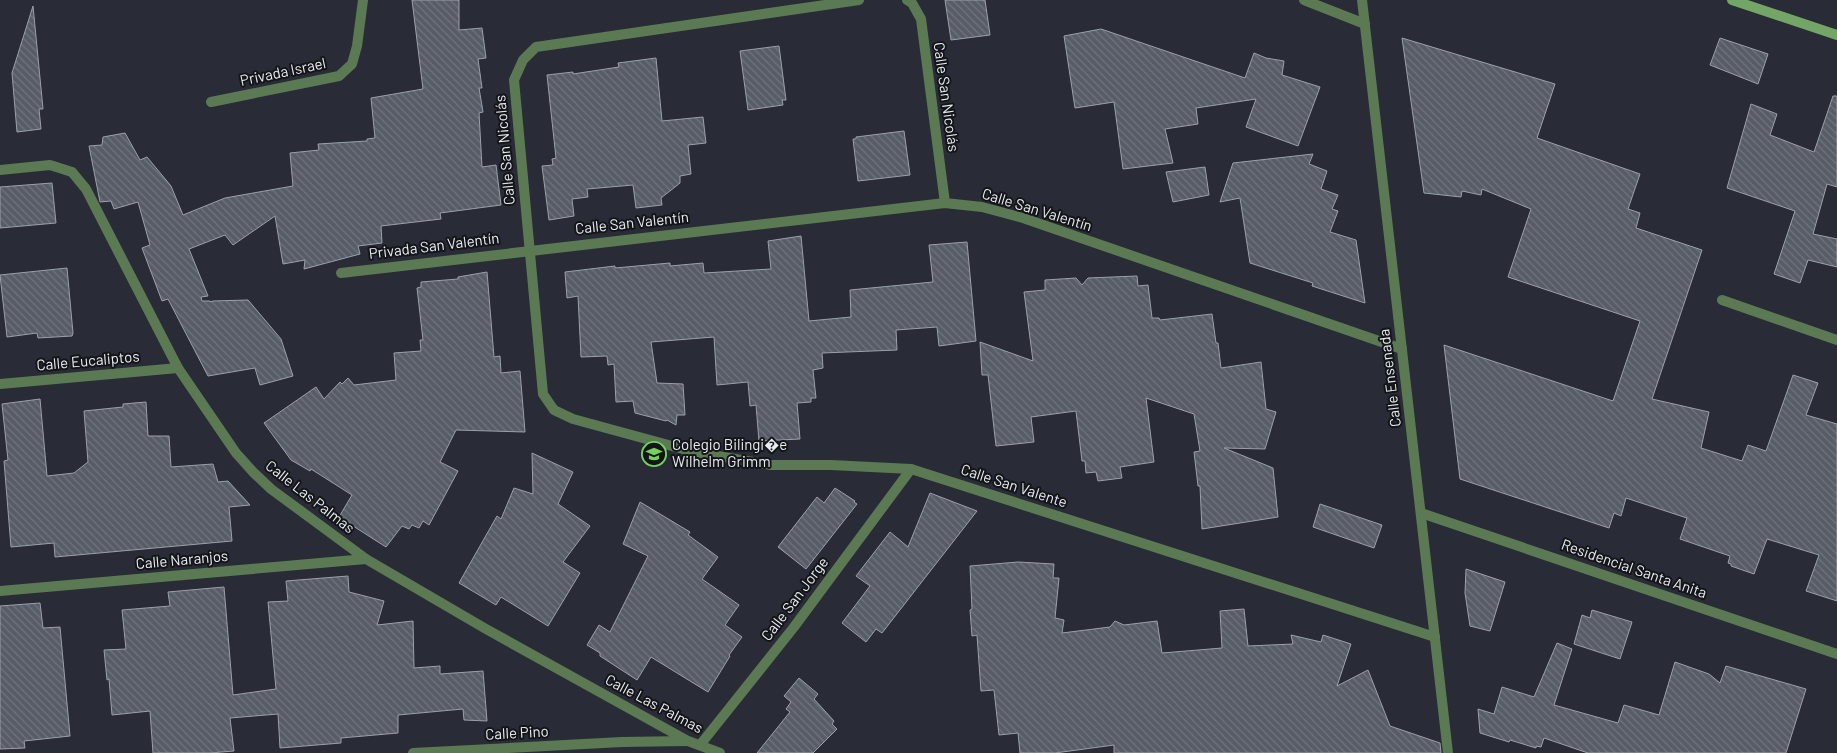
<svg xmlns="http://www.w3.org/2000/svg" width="1837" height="753" font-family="Barlow,sans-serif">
<defs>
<pattern id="building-back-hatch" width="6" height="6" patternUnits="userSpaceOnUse" patternTransform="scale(1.25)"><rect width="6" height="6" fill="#585c67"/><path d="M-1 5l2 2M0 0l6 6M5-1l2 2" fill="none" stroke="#70747d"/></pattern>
</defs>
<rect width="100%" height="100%" fill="#292c36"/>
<!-- building -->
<g fill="url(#building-back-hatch)" stroke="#9ba0ab">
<path d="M412,0H459V30L482,28L486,58L478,59L482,88H479L483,112L479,113L482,167L496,165L501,205L440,213L441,219L381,226L382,243L358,246L360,254L304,269L305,260L283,264L275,216L233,245L225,235L189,249L208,296L201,297L202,301H210V302L213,301L248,300L281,339L293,376L260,385L255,368L208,376L168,299L162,301L142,248L150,245L138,202L114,209L111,201L100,202L89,146L102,145L103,137L125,133L140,160L147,157L171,186L183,215L225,198L293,186L290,153L319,150L318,144L367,141V139L375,138L371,98L423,89Z"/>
<path d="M945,0H985L990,35L951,40Z"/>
<path d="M33,6L43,109H39L41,129L17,132L12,73Z"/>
<path d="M1101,29L1245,78L1254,53L1266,58L1284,61L1282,75L1320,87L1298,146L1246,127L1256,99L1196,108L1198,124L1165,129L1173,163L1123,169L1114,102L1075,108L1064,36Z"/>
<path d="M1402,38L1555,84L1537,138L1640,174L1628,209L1640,213L1636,228L1702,250L1652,399L1709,412L1701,448L1742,461L1748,445L1766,451L1793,375L1818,383L1806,415L1837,424V601L1806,591L1819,555L1767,539L1754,574L1731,566V564L1728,563L1730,556L1680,539L1687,518L1626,498L1621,516L1614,513L1609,528L1460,479L1444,345L1613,401L1640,321L1508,277L1531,209L1482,189L1481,195L1462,191L1461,197L1424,193Z"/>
<path d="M1720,38L1768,54L1758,84L1710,65Z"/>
<path d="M779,46L786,100H782L783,105L748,110L740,51Z"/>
<path d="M656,58L662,121L703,117L706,143L688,145L691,174L680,176V183L661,198L662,205L636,208L633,185L587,189L588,197L572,199L574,216L549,220L542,166L553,165L552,159L556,158L547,75L573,72V74L619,67L618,63Z"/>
<path d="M1833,96H1837V187L1827,184L1813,234L1837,239V267L1808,260L1800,283L1774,274L1795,211L1727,188L1751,104L1777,114L1770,135L1814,152Z"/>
<path d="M904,131L910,175L858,181L853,139H856V137Z"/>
<path d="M1313,154L1309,164L1327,171L1321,189L1338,195L1332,209L1338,211L1330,232L1356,240L1365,303L1312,286L1313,283L1250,263L1240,198L1220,202L1233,163Z"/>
<path d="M1205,167L1209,195L1173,202L1166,172Z"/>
<path d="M52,183L56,223L0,228V187Z"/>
<path d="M801,236L809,321L851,317L850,290L933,282L929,245L967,242L976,341L939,346L937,327L896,330L897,350L822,353L823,368L813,370L816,398H811V402L797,403L800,439L759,441L756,405L750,406L748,382L717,385L714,337L651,342L657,383L683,384L685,415H677L676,425L667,420L666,421L635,413L633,401L616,402L614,364L608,365L607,356L581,357L578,296L567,298L565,272L615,266V268L670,263V266L703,263L704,273L771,269L768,241Z"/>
<path d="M67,268L73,333L72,336L38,338L37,333L7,337L0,275Z"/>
<path d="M487,272L494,357L500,356L501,373L520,371L525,432L456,430L440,462L458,471L429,525L423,521L419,528L412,525L409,529L402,526L386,547L339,517L352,495L311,469L310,471L291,460L264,423L316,387L324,399L340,382L342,384L348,378L354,385L396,380L394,353L421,351L420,340H423L417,288L421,287V282L458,279V277Z"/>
<path d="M1137,276L1138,286L1148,285L1152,318H1159L1160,320L1212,314L1216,343H1218L1221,368L1261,362L1266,409L1276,412L1265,449L1224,448L1273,468L1278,517L1202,529L1200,486H1198L1194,452L1200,451L1194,414L1146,398L1154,462L1120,467L1122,478L1098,481L1096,472L1086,473L1085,461H1082L1076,411L1031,417L1034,442L996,446L988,375H982L980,342L1033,361L1024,292L1045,290V280L1076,278L1082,285L1088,278Z"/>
<path d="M40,399L47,476L74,473L88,462L84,411L123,407V404L146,402L148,436H169L171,467L213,464L218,482L228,481L250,505L229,507L232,541L55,557L54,543L11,547L4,461L8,460L2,404Z"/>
<path d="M532,453L573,472L558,504L590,526L563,562L580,573L548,626L501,597L496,605L459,583L497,516L501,519L514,488L533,494Z"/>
<path d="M835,488L855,501L854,502L857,504L806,569L778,547L817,497L824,503Z"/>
<path d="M930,493L977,511L882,633L876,629L866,642L842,623L870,586L856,576L890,532L908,547Z"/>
<path d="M640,502L690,532L688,535L718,557L702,579L739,605L725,625L742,637L729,655L730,656L708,692L651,657L637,680L600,656V653L587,645L599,625L610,632L648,556L623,544Z"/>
<path d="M1320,504L1382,525L1374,548L1313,527Z"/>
<path d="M1018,562L1054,564L1053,578H1059L1055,618L1064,620L1062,633L1110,627L1115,621L1124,625L1157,621L1162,653L1222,648L1220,611L1244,609L1248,646L1293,644L1291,635L1321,642L1323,635L1351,644L1337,686L1368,670L1390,726L1440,743L1441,753H1114V745L1055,753H1020L1018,733L999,735L994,690L981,691L977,635L972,636L970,610L972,609L970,566Z"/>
<path d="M1466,569L1505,582L1490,631L1470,626L1465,593Z"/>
<path d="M348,576L349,592L384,601L377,625L413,621L414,668L440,666V674L483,671L487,721L464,720L463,709L398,715V733L341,738V743L280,748L278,714L230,718L234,751L210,753H153L150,711L112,715L109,679L107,680L104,650L126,649L122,610L170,606L168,592L224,587L233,695L276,689L268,602L288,601L286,581Z"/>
<path d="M40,603L43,628L60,627L70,736L24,741L25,748L0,749V606Z"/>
<path d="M1592,610L1632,622L1620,659L1574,644L1582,615L1590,618Z"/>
<path d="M1557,643L1572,649L1554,705L1618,723L1624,705L1659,715L1675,662L1709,674L1720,683L1726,666L1806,689L1786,753H1588L1544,738L1541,747L1536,746V748L1510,740L1509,742L1480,733L1478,709L1494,714L1502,687L1534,697Z"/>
<path d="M799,678L818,694L814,699L834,721L832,724L837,729L813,753H757L790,712L786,709L791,702L784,696Z"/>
</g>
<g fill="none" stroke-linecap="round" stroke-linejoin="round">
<!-- street -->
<g stroke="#5b7a53" stroke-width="10">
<path d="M859,0L536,47L523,60L514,80L543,394L554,410L573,419L694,452L771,465H831L911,469L1435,637"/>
<path d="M907,0L912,3L921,19L945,203"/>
<path d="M1304,0L1365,24"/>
<path d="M1362,0L1448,753"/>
<path d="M211,102L339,76L352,64L357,46L363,0"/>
<path d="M0,170L50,165L72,172L86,189L178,368L236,453L253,472L271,489L366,559L486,629L688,741L720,753"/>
<path d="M341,273L945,203L982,207L1023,218L1402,349"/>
<path d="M1722,300L1837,340"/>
<path d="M0,384L178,368"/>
<path d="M1421,513L1837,654"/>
<path d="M0,591L366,559"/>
<path d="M700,745L794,627L911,469"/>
<path d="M413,753L622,742L687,741"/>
</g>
<!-- secondary -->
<path stroke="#73a666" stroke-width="10" d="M1732,0L1837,35"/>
</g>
<!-- icons -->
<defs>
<symbol id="school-ring" viewBox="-11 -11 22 22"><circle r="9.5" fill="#131519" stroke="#75d25b" stroke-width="1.5"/><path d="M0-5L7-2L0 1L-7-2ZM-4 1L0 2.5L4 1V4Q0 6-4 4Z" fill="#75d25b"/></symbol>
</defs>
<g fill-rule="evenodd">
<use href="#school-ring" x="640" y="440" width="28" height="28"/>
</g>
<g text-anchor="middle" stroke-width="4" stroke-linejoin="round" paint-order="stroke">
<!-- street labels -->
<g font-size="15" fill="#e9ecf2" stroke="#131519">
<text transform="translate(283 72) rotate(-12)" y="5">Privada Israel</text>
<text transform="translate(946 97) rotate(82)" y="5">Calle San Nicolás</text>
<text transform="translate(505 150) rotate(-95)" y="5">Calle San Nicolás</text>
<text transform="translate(1037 210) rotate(17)" y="5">Calle San Valentín</text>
<text transform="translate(632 223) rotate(-6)" y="5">Calle San Valentín</text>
<text transform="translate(434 246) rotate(-7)" y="5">Privada San Valentín</text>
<text transform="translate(88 361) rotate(-5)" y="5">Calle Eucaliptos</text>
<text transform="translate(1390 378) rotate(-97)" y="5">Calle Ensenada</text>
<text transform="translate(1014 486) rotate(18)" y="5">Calle San Valente</text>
<text transform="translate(310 497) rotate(38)" y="5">Calle Las Palmas</text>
<text transform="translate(182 560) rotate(-5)" y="5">Calle Naranjos</text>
<text transform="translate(1634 569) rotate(19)" y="5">Residencial Santa Anita</text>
<text transform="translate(795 599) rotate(-53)" y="5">Calle San Jorge</text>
<text transform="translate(654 704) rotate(28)" y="5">Calle Las Palmas</text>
<text transform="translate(517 733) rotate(-3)" y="5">Calle Pino</text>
</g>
<!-- poi labels -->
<g font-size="15" fill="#e9ecf2" stroke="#131519" text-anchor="start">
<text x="672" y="450">Colegio Bilingi�e<tspan x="672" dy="17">Wilhelm Grimm</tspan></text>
</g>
</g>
</svg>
